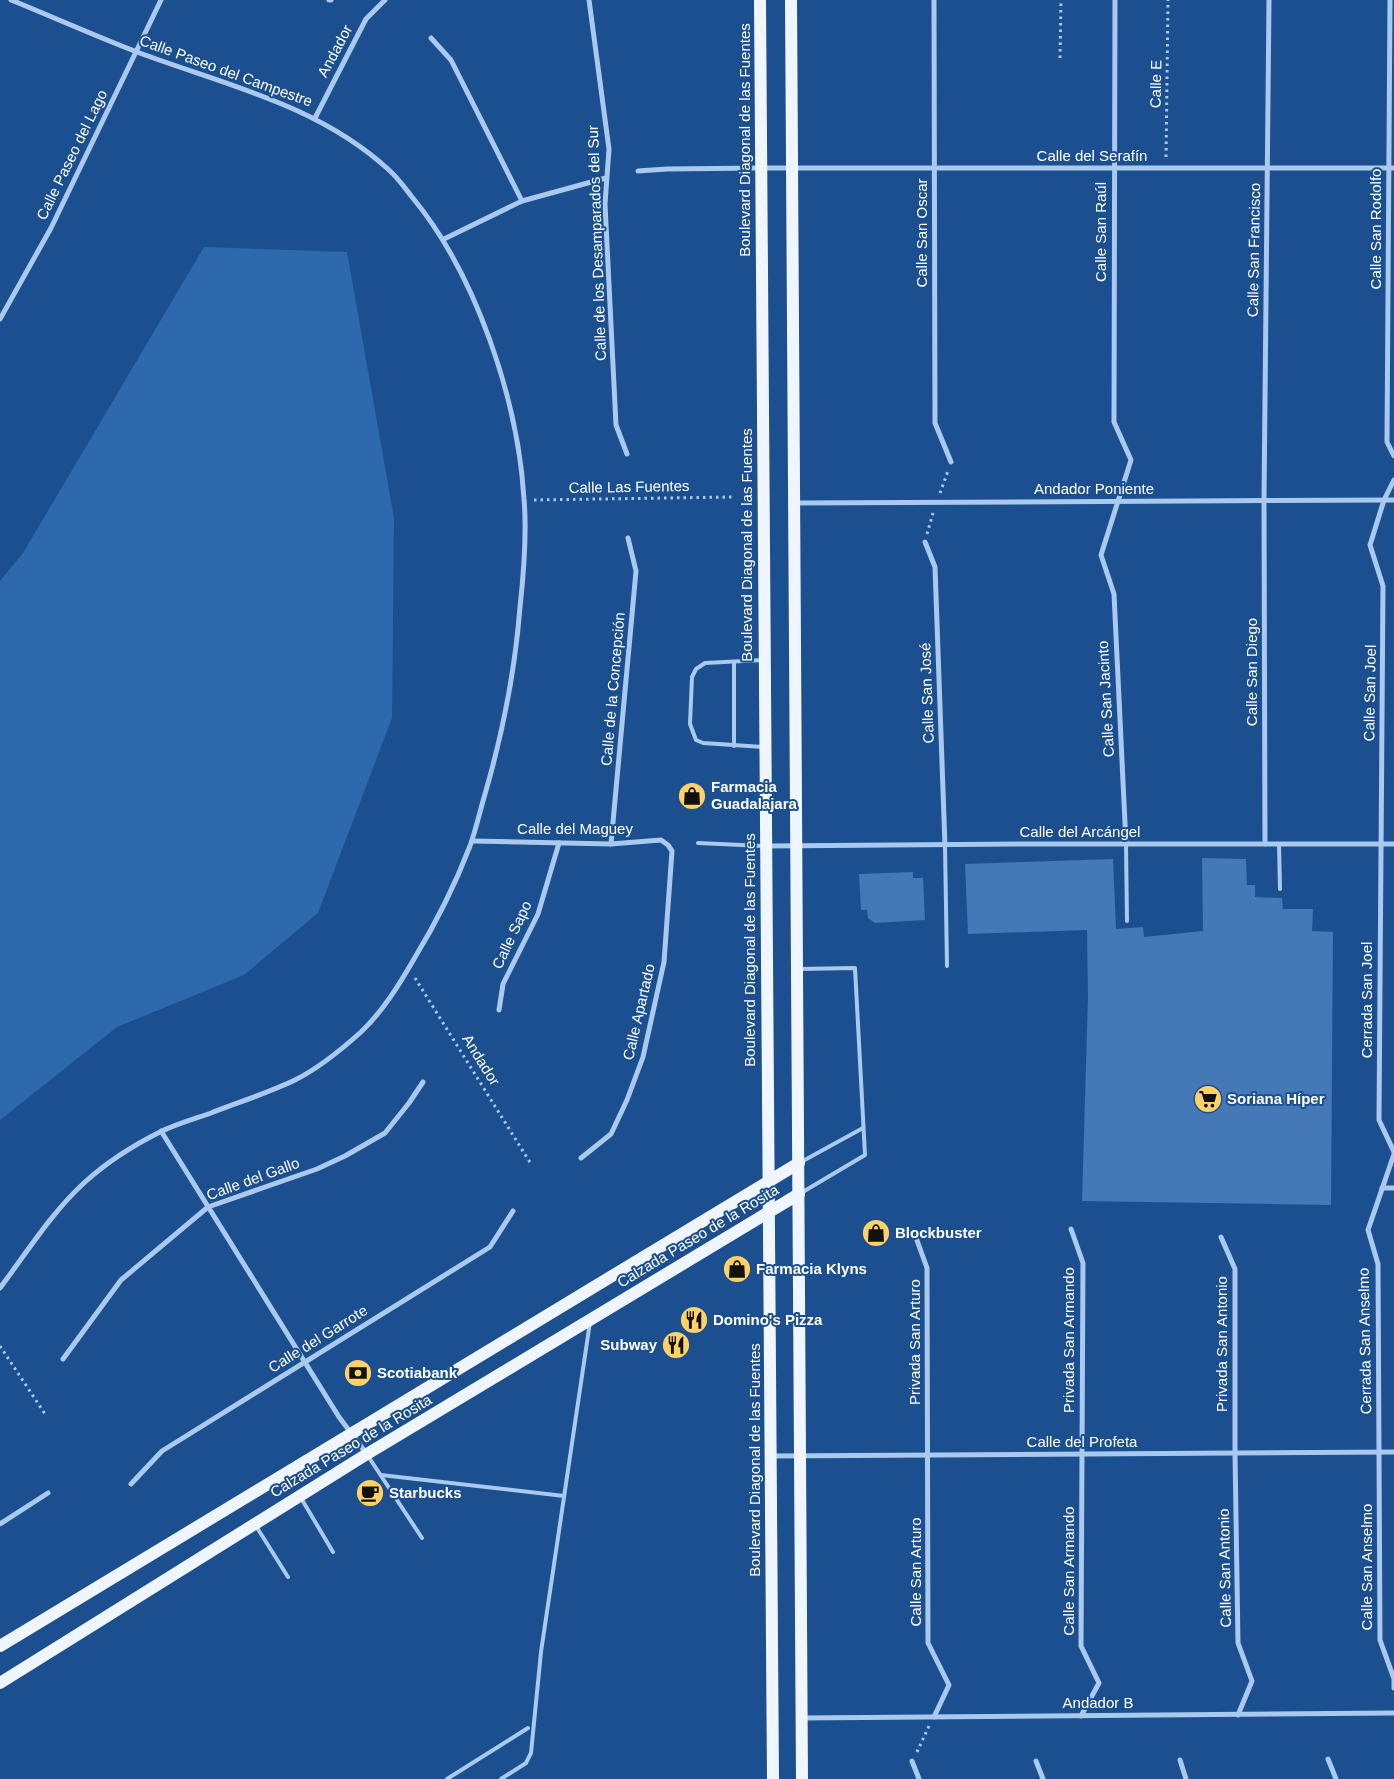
<svg xmlns="http://www.w3.org/2000/svg" width="1394" height="1779" font-family="Arial,sans-serif">
<rect width="100%" height="100%" fill="#1b4f8f"/>
<!-- green -->
<path fill="#2e69ad" d="M204,247L347,252L394,518L392,718L318,913L244,975L117,1027L0,1120V581L23,553Z"/>
<!-- building -->
<g fill="#4478b7">
<path d="M1202,858L1246,859L1247,885H1255V897L1282,898L1283,909H1313L1312,931L1333,932L1331,1205L1082,1201L1088,997L1087,930L968,934L965,864L1113,859L1116,929L1143,927L1144,937L1203,931Z"/>
<path d="M913,872V878H923L925,920L875,923L868,918L867,910H861L859,874Z"/>
</g>
<g fill="none" stroke-linecap="round" stroke-linejoin="round">
<!-- path -->
<g stroke="#a9c9ee" stroke-width="3" stroke-dasharray="2.5 4" stroke-linecap="butt">
<path d="M1060,58L1061,0"/>
<path d="M1166,157L1168,0"/>
<path d="M940,493L948,471"/>
<path d="M534,500L733,497"/>
<path d="M927,534L933,513"/>
<path d="M415,978L531,1164"/>
<path d="M0,1346L45,1414"/>
<path d="M917,1752L929,1726"/>
</g>
<!-- lane -->
<g stroke="#a9c9ee" stroke-width="4">
<path d="M734,662V746"/>
<path d="M763,747L703,743L696,740L690,724L692,677L696,669L705,663L763,660"/>
<path d="M698,843L763,846"/>
<path d="M1126,844L1127,921"/>
<path d="M1279,844L1280,889"/>
<path d="M945,846L947,966"/>
<path d="M799,969L855,968L865,1155L801,1193"/>
<path d="M801,1162L863,1128"/>
<path d="M368,1456L422,1538"/>
<path d="M381,1475L564,1496"/>
<path d="M301,1498L333,1552"/>
<path d="M256,1526L288,1577"/>
<path d="M447,1779L528,1728"/>
<path d="M501,1779L526,1763L531,1753L541,1652L590,1322"/>
</g>
<!-- street -->
<g stroke="#a9c9ee" stroke-width="5">
<path d="M329,0H331"/>
<path d="M589,0L609,149L605,204L616,425L627,454"/>
<path d="M934,0L935,423L951,462"/>
<path d="M1115,0L1114,422L1131,460L1101,555L1114,594L1126,844"/>
<path d="M1390,0L1387,442L1394,456"/>
<path d="M431,38L451,60L522,201"/>
<path d="M315,118L366,19L385,0"/>
<path d="M638,171L667,169L761,168H1394"/>
<path d="M444,239L522,201L606,178"/>
<path d="M0,319L51,228L161,0"/>
<path d="M1394,480L1384,500L1370,545L1383,586L1379,1120L1394,1152"/>
<path d="M795,503L1394,500"/>
<path d="M925,542L935,567L945,846"/>
<path d="M472,841L611,844L661,840L668,845L672,851L664,962L643,1057L627,1100L611,1134L581,1158"/>
<path d="M611,844L636,571L628,538"/>
<path d="M1265,844L1264,500L1269,0"/>
<path d="M766,846L1025,844H1394"/>
<path d="M499,1010L503,984L538,914L559,843"/>
<path d="M161,1131L339,1417L366,1453"/>
<path d="M1394,1154L1368,1230L1378,1264L1380,1640L1394,1679V1688"/>
<path d="M1382,1188H1394"/>
<path d="M1071,1229L1083,1263L1081,1646L1099,1683L1081,1716"/>
<path d="M914,1232L927,1268L928,1643L949,1685L934,1717"/>
<path d="M1221,1237L1235,1269V1453L1238,1643L1252,1681L1238,1715"/>
<path d="M0,1288C27,1252 52,1212 85,1182C106,1163 134,1145 160,1132C176,1124 194,1119 211,1113C239,1102 268,1093 295,1080C319,1068 341,1050 361,1032C383,1011 399,985 414,959C436,923 455,885 470,846C476,829 480,811 485,794C503,732 515,671 520,607C524,571 527,534 524,499C518,400 476,274 412,197C405,188 398,178 389,170C317,104 225,85 137,52C95,36 53,17 11,0"/>
<path d="M63,1359L121,1280L208,1207L317,1169L345,1156L385,1133L409,1103L423,1082"/>
<path d="M772,1456L1394,1452"/>
<path d="M131,1484L162,1451L490,1247L513,1211"/>
<path d="M0,1524L48,1493"/>
<path d="M802,1718L1394,1713"/>
<path d="M1328,1759L1336,1779"/>
<path d="M1180,1760L1186,1779"/>
<path d="M912,1761L919,1779"/>
<path d="M1036,1761L1043,1779"/>
</g>
<!-- primary -->
<g stroke="#f0f6ff" stroke-width="12">
<path d="M760,0L773,1779"/>
<path d="M791,0L802,1779"/>
<path d="M0,1646L799,1163"/>
<path d="M0,1683L367,1454L799,1194"/>
</g>
</g>
<!-- icons -->
<defs>
<symbol id="shop-disc" viewBox="-11 -11 22 22"><circle r="9.5" fill="#ffd166" stroke="#1b4f8f"/><path d="M-5-2.5h2.3a2.7 3.5 0 0 1 5.4 0H5L5.5 6h-11ZM-1.5-2.5h3a1.5 2.3 0 0 0-3 0Z" fill="#111"/></symbol>
<symbol id="supermarket-disc" viewBox="-11 -11 22 22"><circle r="9.5" fill="#ffd166" stroke="#1b4f8f"/><path d="M-6-5.5h2.5l.6 2H6L4.5 2H-2.5L-4.4-4H-6ZM-1.5 3.2a1.3 1.3 0 1 0 .1 0ZM3 3.2a1.3 1.3 0 1 0 .1 0Z" fill="#111"/></symbol>
<symbol id="restaurant-disc" viewBox="-11 -11 22 22"><circle r="9.5" fill="#ffd166" stroke="#1b4f8f"/><path d="M-5-6h1v4h1v-4h1v4h1v-4h1v5L-1.5 .5V6h-2V.5L-5-1ZM5-6V6H3V1.5H1.5Q1.5-4 5-6Z" fill="#111"/></symbol>
<symbol id="bank-disc" viewBox="-11 -11 22 22"><circle r="9.5" fill="#ffd166" stroke="#1b4f8f"/><path d="M-6-4H6V4H-6ZM0-2.3a2.3 2.3 0 1 0 0 4.6a2.3 2.3 0 1 0 0-4.6Z" fill="#111"/></symbol>
<symbol id="cafe-disc" viewBox="-11 -11 22 22"><circle r="9.5" fill="#ffd166" stroke="#1b4f8f"/><path d="M-5.5-4.5H6V0H3Q3 3.5 0 3.5H-2.5Q-5.5 3.5-5.5 0ZM3-3.2v2h1.7v-2ZM-6 4.5H4V6H-6Z" fill="#111"/></symbol>
</defs>
<g fill-rule="evenodd">
<use href="#shop-disc" x="676" y="780" width="32" height="32"/>
<use href="#supermarket-disc" x="1192" y="1083" width="32" height="32"/>
<use href="#shop-disc" x="860" y="1217" width="32" height="32"/>
<use href="#shop-disc" x="721" y="1253" width="32" height="32"/>
<use href="#restaurant-disc" x="678" y="1304" width="32" height="32"/>
<use href="#restaurant-disc" x="660" y="1329" width="32" height="32"/>
<use href="#bank-disc" x="342" y="1357" width="32" height="32"/>
<use href="#cafe-disc" x="354" y="1477" width="32" height="32"/>
</g>
<g text-anchor="middle" stroke-width="4" stroke-linejoin="round" paint-order="stroke">
<!-- street labels -->
<g font-size="15" fill="#fff" stroke="#1b4f8f">
<text transform="translate(335 51) rotate(-62)" y="5">Andador</text>
<text transform="translate(226 71) rotate(20)" y="5">Calle Paseo del Campestre</text>
<text transform="translate(1156 84) rotate(-89)" y="5">Calle E</text>
<text transform="translate(745 140) rotate(-90)" y="5">Boulevard Diagonal de las Fuentes</text>
<text transform="translate(72 155) rotate(-64)" y="5">Calle Paseo del Lago</text>
<text x="1092" y="161">Calle del Serafín</text>
<text transform="translate(1376 229) rotate(-90)" y="5">Calle San Rodolfo</text>
<text transform="translate(1101 232) rotate(-90)" y="5">Calle San Raúl</text>
<text transform="translate(922 233) rotate(-90)" y="5">Calle San Oscar</text>
<text transform="translate(597 243) rotate(-92)" y="5">Calle de los Desamparados del Sur</text>
<text transform="translate(1254 250) rotate(-89)" y="5">Calle San Francisco</text>
<text transform="translate(629 487) rotate(-1)" y="5">Calle Las Fuentes</text>
<text x="1094" y="494">Andador Poniente</text>
<text transform="translate(747 545) rotate(-90)" y="5">Boulevard Diagonal de las Fuentes</text>
<text transform="translate(1252 672) rotate(-90)" y="5">Calle San Diego</text>
<text transform="translate(613 689) rotate(-85)" y="5">Calle de la Concepción</text>
<text transform="translate(927 693) rotate(-92)" y="5">Calle San José</text>
<text transform="translate(1370 693) rotate(-89)" y="5">Calle San Joel</text>
<text transform="translate(1106 699) rotate(-93)" y="5">Calle San Jacinto</text>
<text x="575" y="834">Calle del Maguey</text>
<text x="1080" y="837">Calle del Arcángel</text>
<text transform="translate(512 935) rotate(-65)" y="5">Calle Sapo</text>
<text transform="translate(750 950) rotate(-90)" y="5">Boulevard Diagonal de las Fuentes</text>
<text transform="translate(1367 1000) rotate(-90)" y="5">Cerrada San Joel</text>
<text transform="translate(639 1012) rotate(-77)" y="5">Calle Apartado</text>
<text transform="translate(481 1060) rotate(58)" y="5">Andador</text>
<text transform="translate(253 1179) rotate(-20)" y="5">Calle del Gallo</text>
<text transform="translate(698 1236) rotate(-31)" y="5">Calzada Paseo de la Rosita</text>
<text transform="translate(318 1339) rotate(-32)" y="5">Calle del Garrote</text>
<text transform="translate(1069 1340) rotate(-90)" y="5">Privada San Armando</text>
<text transform="translate(1365 1341) rotate(-91)" y="5">Cerrada San Anselmo</text>
<text transform="translate(915 1342) rotate(-90)" y="5">Privada San Arturo</text>
<text transform="translate(1222 1344) rotate(-90)" y="5">Privada San Antonio</text>
<text x="1082" y="1447">Calle del Profeta</text>
<text transform="translate(351 1446) rotate(-31)" y="5">Calzada Paseo de la Rosita</text>
<text transform="translate(755 1460) rotate(-90)" y="5">Boulevard Diagonal de las Fuentes</text>
<text transform="translate(1367 1567) rotate(-90)" y="5">Calle San Anselmo</text>
<text transform="translate(1225 1568) rotate(-91)" y="5">Calle San Antonio</text>
<text transform="translate(1069 1571) rotate(-90)" y="5">Calle San Armando</text>
<text transform="translate(916 1572) rotate(-90)" y="5">Calle San Arturo</text>
<text x="1098" y="1708">Andador B</text>
</g>
<!-- poi labels -->
<g font-size="15" font-weight="bold" fill="#fff" stroke="#1b4f8f" text-anchor="start">
<text x="711" y="792">Farmacia<tspan x="711" dy="17">Guadalajara</tspan></text>
<text x="1227" y="1104">Soriana Híper</text>
<text x="895" y="1238">Blockbuster</text>
<text x="756" y="1274">Farmacia Klyns</text>
<text x="713" y="1325">Domino's Pizza</text>
<text x="657" y="1350" text-anchor="end">Subway</text>
<text x="377" y="1378">Scotiabank</text>
<text x="389" y="1498">Starbucks</text>
</g>
</g>
</svg>
